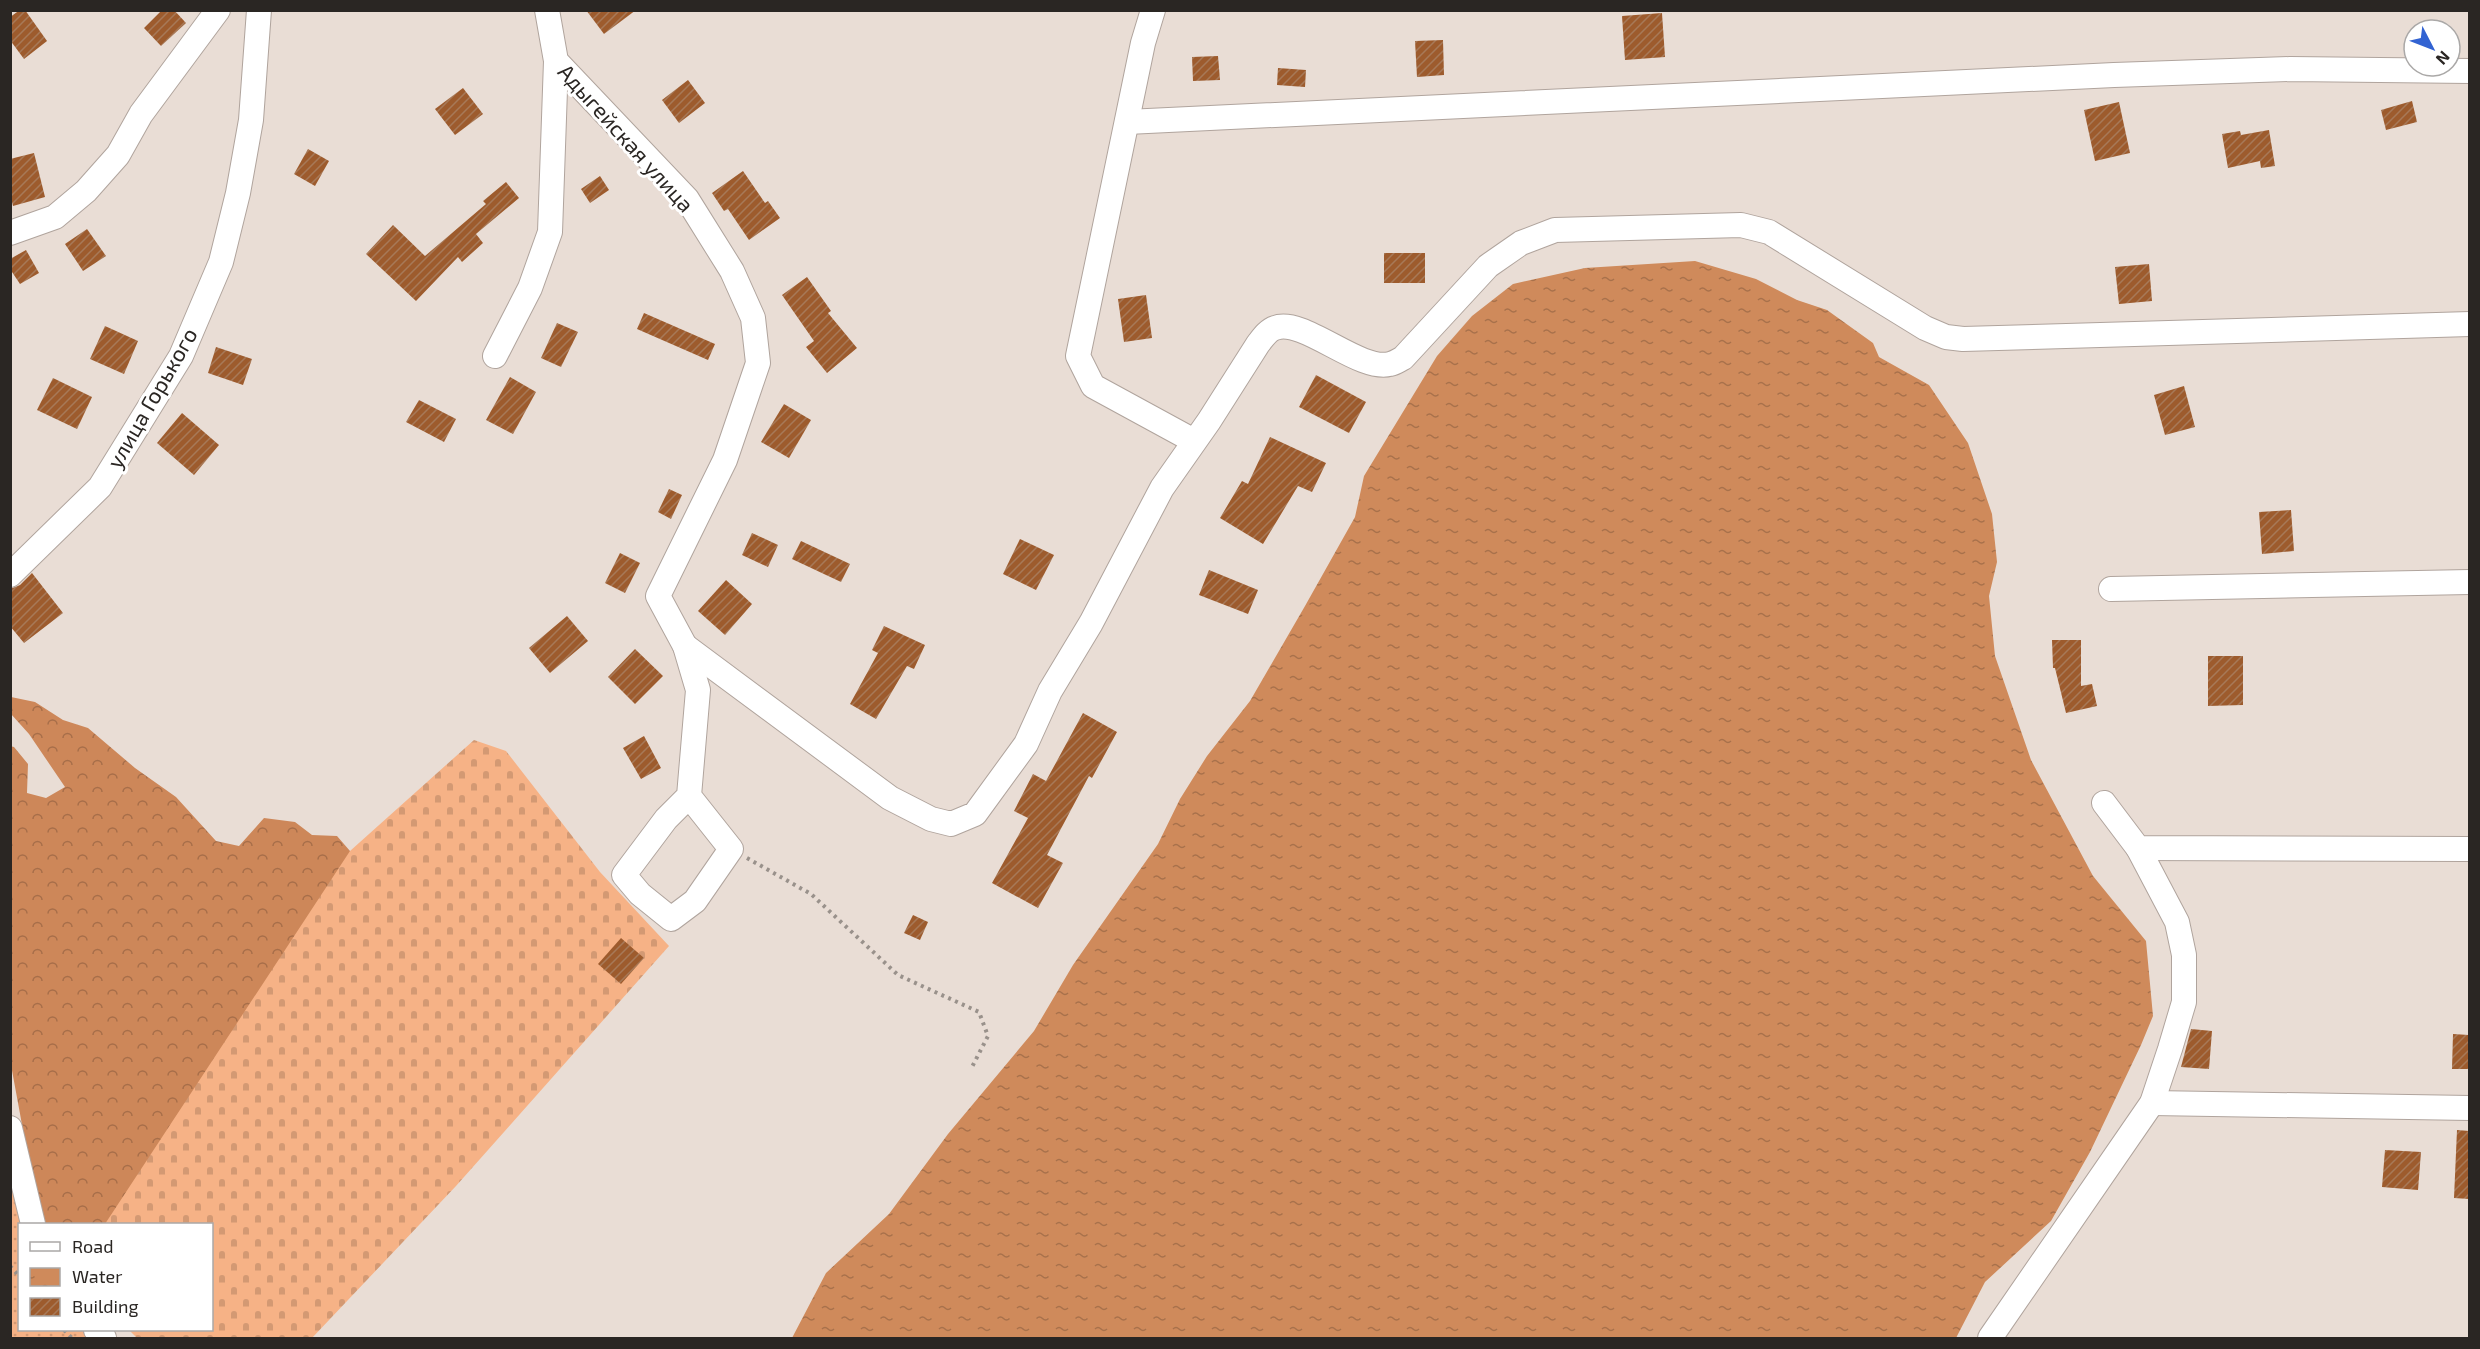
<svg xmlns="http://www.w3.org/2000/svg" width="2480" height="1349" font-family="'Exo 2',sans-serif">
<defs>
<pattern id="green-dots" width="8" height="8" patternUnits="userSpaceOnUse" patternTransform="scale(1.5)"><rect width="8" height="8" fill="#f6b286"/><path d="M2 2h.1M6 6h.1" fill="none" stroke="#d39973" stroke-width="1.8" stroke-linecap="round"/></pattern>
<pattern id="forest-crowns" width="20" height="18" patternUnits="userSpaceOnUse" patternTransform="scale(1.5)"><rect width="20" height="18" fill="#cd8759"/><path d="M2 6a3 3 0 1 1 6 0M12 15a3 3 0 1 1 6 0" fill="none" stroke="#a76e49"/></pattern>
<pattern id="cemetery-stones" width="16" height="16" patternUnits="userSpaceOnUse" patternTransform="scale(1.5)"><rect width="16" height="16" fill="#f6b286"/><path d="M2 7V4a2 2 0 0 1 4 0v3zM10 15v-3a2 2 0 0 1 4 0v3z" fill="#d39973"/></pattern>
<pattern id="water-ripples" width="26" height="14" patternUnits="userSpaceOnUse" patternTransform="scale(1.5)"><rect width="26" height="14" fill="#cf8a5b"/><path d="M2 4q2-2 4 0t4 0M15 11q2-2 4 0t4 0" fill="none" stroke="#a8714b"/></pattern>
<pattern id="building-hatch" width="6" height="6" patternUnits="userSpaceOnUse" patternTransform="scale(1.5)"><rect width="6" height="6" fill="#9d5b2d"/><path d="M-1 1l2-2M0 6l6-6M5 7l2-2" fill="none" stroke="#a77958"/></pattern>
</defs>
<rect width="100%" height="100%" fill="#e9ddd5"/>
<!-- green -->
<path fill="url(#green-dots)" d="M10,1173L40,1224H20V1330H101L106,1338H11Z"/>
<!-- forest -->
<path fill="url(#forest-crowns)" d="M11,697L35,702L63,720L88,728L135,768L176,797L216,841L239,846L264,818L295,822L312,835L337,836L350,851V875L212,1224H44L37,1206L11,1065L10,746L14,747L28,764L27,793L46,798L65,787L29,734L11,714Z"/>
<!-- cemetery -->
<path fill="url(#cemetery-stones)" d="M474,740L506,751L600,872L669,946L456,1186L312,1338H137L129,1330H212V1224H105L350,851Z"/>
<!-- water -->
<path fill="url(#water-ripples)" d="M1695,261L1756,279L1797,300L1827,310L1873,343L1879,357L1929,385L1968,443L1992,514L1997,562L1989,596L1995,656L2031,760L2093,876L2146,941L2153,1016L2141,1045L2090,1152L2051,1221L1985,1282L1956,1338H792L826,1273L889,1214L948,1134L1034,1031L1073,965L1158,844L1180,799L1207,756L1250,701L1305,606L1355,517L1364,476L1437,356L1472,316L1513,284L1585,268Z"/>
<!-- building -->
<g fill="url(#building-hatch)">
<path d="M20,10H25L47,41L24,59L10,40V17Z"/>
<path d="M162,10H174L186,23L161,46L144,28Z"/>
<path d="M586,10H636L604,34Z"/>
<path d="M1662,13L1665,57L1625,60L1622,16Z"/>
<path d="M1443,40L1444,75L1417,77L1415,41Z"/>
<path d="M1218,56L1220,80L1193,81L1192,57Z"/>
<path d="M1278,68L1306,70L1305,87L1277,85Z"/>
<path d="M688,80L705,103L679,123L662,100Z"/>
<path d="M463,88L483,114L455,135L435,109Z"/>
<path d="M2412,101L2417,122L2386,130L2381,110Z"/>
<path d="M2119,102L2130,153L2095,161L2084,110Z"/>
<path d="M2269,130L2275,166L2261,168L2260,161L2228,168L2222,134L2240,131L2241,135Z"/>
<path d="M308,149L329,161L315,186L294,174Z"/>
<path d="M34,153L45,197L13,206L10,195V159Z"/>
<path d="M743,171L765,203L768,201L780,218L749,240L728,209L724,211L712,193Z"/>
<path d="M600,176L609,190L590,203L581,189Z"/>
<path d="M506,182L519,198L476,234L483,243L462,262L458,257L416,301L366,254L393,225L425,256L486,204L483,201Z"/>
<path d="M87,229L106,256L83,271L65,244Z"/>
<path d="M26,250L39,273L20,284L10,269V259Z"/>
<rect x="1384" y="253" width="41" height="30"/>
<path d="M2149,264L2152,301L2119,304L2115,267Z"/>
<path d="M807,277L831,311L828,313L857,348L827,373L806,347L814,341L782,295Z"/>
<path d="M1146,295L1152,338L1124,342L1118,299Z"/>
<path d="M644,313L715,344L708,360L637,329Z"/>
<path d="M557,323L578,332L561,367L541,358Z"/>
<path d="M105,326L138,341L124,374L90,359Z"/>
<path d="M216,347L252,359L243,385L208,373Z"/>
<path d="M1316,375L1366,402L1349,433L1299,407Z"/>
<path d="M510,377L536,392L513,434L486,420Z"/>
<path d="M53,378L92,397L77,429L37,410Z"/>
<path d="M2184,386L2195,427L2165,435L2154,395Z"/>
<path d="M419,400L456,419L444,442L406,422Z"/>
<path d="M784,404L811,420L789,458L761,442Z"/>
<path d="M182,413L219,445L194,475L157,443Z"/>
<path d="M1270,437L1326,463L1312,492L1298,486L1263,544L1220,518L1242,481L1248,484Z"/>
<path d="M669,489L682,495L671,519L658,512Z"/>
<path d="M2291,510L2294,551L2262,554L2259,512Z"/>
<path d="M752,533L778,545L768,567L742,555Z"/>
<path d="M1020,539L1054,555L1036,590L1003,574Z"/>
<path d="M801,541L850,564L841,582L792,559Z"/>
<path d="M620,553L640,563L625,593L605,583Z"/>
<path d="M1209,570L1258,590L1248,614L1199,595Z"/>
<path d="M32,573L63,613L24,643L10,626V589L20,585Z"/>
<path d="M726,580L752,604L725,635L698,611Z"/>
<path d="M567,616L588,641L550,673L529,648Z"/>
<path d="M884,626L925,645L914,669L907,666L876,719L850,704L878,653L872,650Z"/>
<path d="M2052,640H2081V686L2092,684L2097,706L2066,713L2055,668H2053Z"/>
<path d="M635,649L663,676L635,704L608,677Z"/>
<path d="M2208,656H2243V705L2208,706Z"/>
<path d="M1083,713L1117,732L1092,778L1089,776L1047,855L1063,863L1038,908L992,883L1028,818L1014,811L1033,774L1046,781Z"/>
<path d="M644,736L661,768L641,779L623,748Z"/>
<path d="M913,915L928,922L920,940L904,933Z"/>
<path d="M621,938L644,958L621,984L598,964Z"/>
<path d="M2191,1029L2212,1031L2209,1069L2181,1067Z"/>
<path d="M2453,1034L2469,1035V1069H2452Z"/>
<path d="M2457,1130L2469,1131V1199L2454,1198Z"/>
<path d="M2385,1150L2421,1152L2418,1190L2382,1187Z"/>
</g>
<g fill="none" stroke-linecap="round" stroke-linejoin="round">
<defs>
<g id="minor">
<path d="M547,10L556,61L687,199L732,271L753,318L758,363L725,460L658,596L685,646L698,690L689,796L666,819L624,875L640,894L671,919L695,901L731,849L689,796"/>
<path d="M1153,10L1143,43L1078,356L1093,386L1194,441"/>
<path d="M1127,122L2114,75L2290,69L2470,71"/>
<path d="M10,233L55,217L86,191L118,155L141,114L218,10"/>
<path d="M495,356L530,288L550,232L556,61"/>
<path d="M10,575L100,487L181,356L221,262L238,193L251,120L259,10"/>
<path d="M2111,589L2470,582"/>
<path d="M685,646L890,798L931,819L951,824L975,814L1026,744L1050,691L1091,623L1162,488L1209,421L1258,344C1262,339 1268,330 1275,328C1303,317 1359,372 1390,364C1395,363 1399,360 1403,358L1488,266L1521,243L1555,230L1741,225L1769,232L1925,328L1946,337L1963,339L2470,324"/>
<path d="M2104,803L2138,848L2470,849"/>
<path d="M2152,1103L2470,1108"/>
<path d="M10,1128L33,1224"/>
<path d="M96,1330L104,1338"/>
<path d="M1990,1338L2152,1103L2170,1049L2184,1002V955L2177,922L2138,848"/>
</g>
</defs>
<!-- minor casing -->
<use href="#minor" stroke="#b0a49d" stroke-width="26"/>
<!-- path -->
<g stroke="#99918b" stroke-width="4" stroke-dasharray="3 4.5" stroke-linecap="butt">
<path d="M747,858L811,894L898,975L979,1012L988,1036L972,1067"/>
<path d="M10,1266L20,1277"/>
<path d="M64,1330L72,1338"/>
</g>
<!-- minor -->
<use href="#minor" stroke="#fff" stroke-width="24"/>
</g>
<g text-anchor="middle" stroke-width="6" stroke-linejoin="round" paint-order="stroke">
<!-- street labels -->
<g font-size="22" fill="#2a2623" stroke="#fff">
<text transform="translate(626 138) rotate(48)" y="8">Адыгейская улица</text>
<text transform="translate(152 398) rotate(-60)" y="8">улица Горького</text>
</g>
</g>
<!-- border -->
<rect width="2480" height="1349" fill="none" stroke="#2a2623" stroke-width="24"/>
<!-- legend -->
<rect x="18" y="1223" width="195" height="108" fill="#ffffff" stroke="#aaa8a7" stroke-width="1.5"/>
<rect x="30" y="1242" width="30" height="9" fill="#ffffff" stroke="#aaa8a7" stroke-width="1.5"/>
<text x="72" y="1253" font-size="18" fill="#2a2623">Road</text>
<rect x="30" y="1268" width="30" height="18" fill="url(#water-ripples)" stroke="#aaa8a7" stroke-width="1.5"/>
<text x="72" y="1283" font-size="18" fill="#2a2623">Water</text>
<rect x="30" y="1298" width="30" height="18" fill="url(#building-hatch)" stroke="#aaa8a7" stroke-width="1.5"/>
<text x="72" y="1313" font-size="18" fill="#2a2623">Building</text>
<!-- north arrow -->
<g transform="translate(2432 48) rotate(132)"><circle r="28" fill="#ffffff" stroke="#aaa8a7" stroke-width="1.5"/>
<path d="M0-4.5L10 22L0 15L-10 22Z" fill="#3263d2"/>
<text y="-9" font-size="16" font-weight="bold" text-anchor="middle" fill="#2a2623">N</text>
</g>
</svg>
